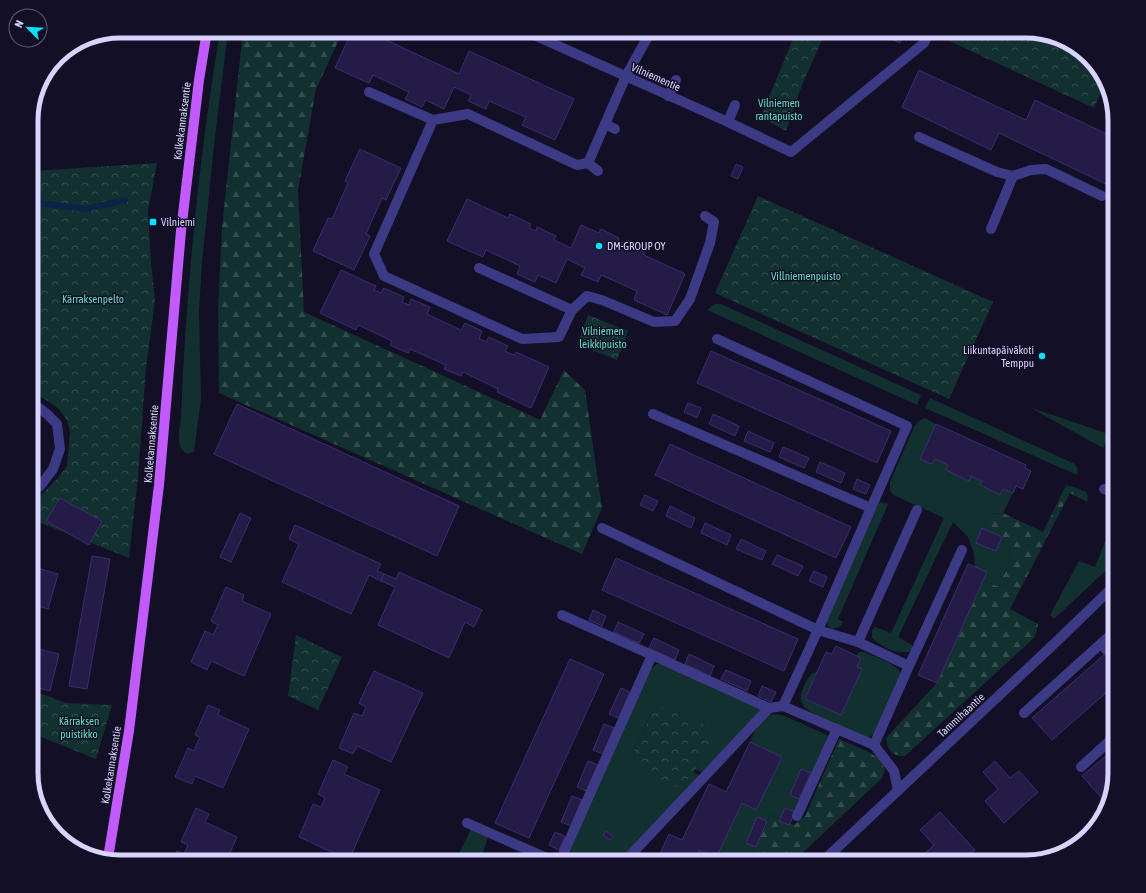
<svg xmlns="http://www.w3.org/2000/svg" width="1146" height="893" font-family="'Asap Condensed',sans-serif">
<defs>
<pattern id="forest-firs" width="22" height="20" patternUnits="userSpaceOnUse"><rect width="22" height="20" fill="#12302f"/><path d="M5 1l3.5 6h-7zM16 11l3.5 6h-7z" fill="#344d4e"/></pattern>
<pattern id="park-crowns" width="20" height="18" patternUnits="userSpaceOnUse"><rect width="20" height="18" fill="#12302f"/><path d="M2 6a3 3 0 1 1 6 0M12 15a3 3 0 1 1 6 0" fill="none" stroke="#344d4e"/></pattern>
</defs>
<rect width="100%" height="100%" fill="#130f26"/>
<!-- green -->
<g fill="#12302f">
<path d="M220,31H228L215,137L202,263L199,311L201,400L194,452L187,454C174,446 180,429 181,417C186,287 199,158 220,31Z"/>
<path d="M714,304H721L921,395L917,405L707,310Z"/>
<path d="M930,398L1075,464L1078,470L1077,475L925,408Z"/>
<path d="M1029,407L1109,434L1103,448Z"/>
<path d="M925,418L936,424L920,459L932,464L935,459L948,465L946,470L969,481L971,476L982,481L980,486L1000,494L1003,489L1013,493L1003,513L988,514L982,528L1002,537L1009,543C1011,562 1007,571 997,586L983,581L975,567L974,554L968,537L953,522L898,637L912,645V648L909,652C895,654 882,647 872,638V630L875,627L891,633L944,518L893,495L890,490V482L914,427L919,421Z"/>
<path d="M881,502L888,504L838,619L843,622L840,627L832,629C828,627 827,624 827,619L876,505Z"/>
<path d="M1115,516V562L1055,618H1053L1050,615L1079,561L1095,567Z"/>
<path d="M859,652H864C877,658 894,662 902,674L875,733C872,736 868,738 864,738C855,736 805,712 802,704C798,693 806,681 812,673L817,672L805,699L841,715L862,669L857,667L861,658L856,656Z"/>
<path d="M663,663L760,709L759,713L702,772L695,769L698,766L705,725L678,712L655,710L651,715L635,749L642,772L670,785H683L693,772L699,775L694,782L617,862H568L566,853L651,669L657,664Z"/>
<path d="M771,714L783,715L829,736L791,823L770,815L748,862H693L699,850L742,803L781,757L750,742L759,721Z"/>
<path d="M471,829L488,837L480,862H455Z"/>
</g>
<!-- forest -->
<g fill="url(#forest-firs)">
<path d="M243,31H343L316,89L298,190L304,312L540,420L564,370L585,390L602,508L582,554L219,393L218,309L222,227Z"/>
<path d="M1066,485L1074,487L1086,492L1088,497L1087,502L1070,493L1010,609L1038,624L1037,630L1034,638L905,756C892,756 888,751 886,738L937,683L983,581L997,586C1007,571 1011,562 1009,544L1002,537L982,528L988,514L1003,513L1043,532Z"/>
<path d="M839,739L869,752L881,760L885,770L882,778L793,862H748L770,815L794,825L805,816Z"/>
</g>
<!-- park -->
<g fill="url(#park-crowns)">
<path d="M796,31H826L802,85L786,131L761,117Z"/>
<path d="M933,31H1027L1080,49L1106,82L1094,108L932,33Z"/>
<path d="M31,155L32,171L157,163L148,211L151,262L155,300L146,368L138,477L129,558L31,519V505L57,479L67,466L70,432L67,420L58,408L31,390Z"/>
<path d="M758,196L993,302L949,399L715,293Z"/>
<path d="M588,315L628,331L617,360L577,344Z"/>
<path d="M296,635L342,657L318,710L288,696Z"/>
<path d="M31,690L66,703L112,705L96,759L31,733Z"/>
<path d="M661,707C673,710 695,717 704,725C709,729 710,739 708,745C706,754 689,782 681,786C674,789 647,777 641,772C638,769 636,765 633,762L635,749L651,715L655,710Z"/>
</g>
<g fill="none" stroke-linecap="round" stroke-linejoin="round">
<!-- stream -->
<path stroke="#0c2248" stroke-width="6" d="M31,202L86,209L125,200"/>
</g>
<!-- building -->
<g fill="#241b47" stroke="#3b2d73">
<path d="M352,31H367L459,74L469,51L574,99L555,140L522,125L526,117L489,101L486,109L468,101L471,95L454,87L444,109L426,100L422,107L405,99L409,92L373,75L369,83L335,68Z"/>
<path d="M615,31H632L629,37Z"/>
<path d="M873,31H906L900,43Z"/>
<path d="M919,70L1026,120L1035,100L1115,138V176L1110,186L999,133L991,150L902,107Z"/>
<path d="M360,149L401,168L386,200L382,198L366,234L370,236L354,270L313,251L328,218L332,219L348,183L345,181Z"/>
<path d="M736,164L743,167L738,179L731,176Z"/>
<path d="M467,199L508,218L510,214L531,224L529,228L536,231L537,227L556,236L554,240L571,248L581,225L599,233L601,229L619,238L618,241L625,244L627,240L646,249L644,255L685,274L667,315L634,300L637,291L601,275L598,282L581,275L585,268L567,259L556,283L538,275L535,282L517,274L520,266L514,263L486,250L483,257L447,241Z"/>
<path d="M341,270L376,286L374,290L381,293L384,288L404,297L402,302L409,305L411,299L430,307L427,314L461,330L465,323L482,331L479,339L486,342L489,337L508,346L505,351L514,355L516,352L549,367L531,408L497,392L498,389L463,372L461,376L444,369L446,365L410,349L408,353L390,345L392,341L358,325L356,330L320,313Z"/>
<path d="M711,351L891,431L877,463L697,383Z"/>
<path d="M688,403L701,408L697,418L684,412Z"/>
<path d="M237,404L459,506L437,556L214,454Z"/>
<path d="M713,414L739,426L735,436L709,424Z"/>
<path d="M936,424L1026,465L1025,468L1031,471L1023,489L1016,486L1013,493L1003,489L1000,495L980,485L982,481L971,476L969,481L946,470L948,465L935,459L932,464L920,459Z"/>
<path d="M748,431L774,443L770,452L744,441Z"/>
<path d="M670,444L851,527L836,558L655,475Z"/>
<path d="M783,447L809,458L804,468L779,457Z"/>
<path d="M820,462L845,473L841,483L816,472Z"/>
<path d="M857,479L870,485L866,494L853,489Z"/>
<path d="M645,495L658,501L653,511L640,505Z"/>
<path d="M60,498L102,521L89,545L46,521Z"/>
<path d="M670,506L695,518L691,528L666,516Z"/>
<path d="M240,513L251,518L231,562L220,557Z"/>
<path d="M705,523L731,535L727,545L701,533Z"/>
<path d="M295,525L381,564L377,571L384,574L381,581L369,575L351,614L282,582L299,544L289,539Z"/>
<path d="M982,528L1002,537L996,551L976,543Z"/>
<path d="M741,539L766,551L762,560L736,549Z"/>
<path d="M777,555L803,566L798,576L772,564Z"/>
<path d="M92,556L110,559L87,689L69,686Z"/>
<path d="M616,558L798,639L784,671L602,590Z"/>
<path d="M968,564L987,572L937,683L918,675Z"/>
<path d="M31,566L58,574L48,609L31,604Z"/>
<path d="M814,571L827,577L823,587L809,581Z"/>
<path d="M399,572L482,610L474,627L465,622L449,658L378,625L395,587L381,581L384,574L396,579Z"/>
<path d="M226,587L244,595L242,601L271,614L244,676L211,661L207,670L191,662L205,631L213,635L218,625L211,621Z"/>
<path d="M593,610L606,616L602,626L589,620Z"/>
<path d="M618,622L644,634L639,643L614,632Z"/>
<path d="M654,638L679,650L675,660L649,648Z"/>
<path d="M836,646L861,658L857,667L862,669L841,715L805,699L826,652L832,654Z"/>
<path d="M31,647L59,654L50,691L31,686Z"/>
<path d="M1106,653L1115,664V685L1052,740L1032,718Z"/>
<path d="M689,654L714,666L710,676L685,664Z"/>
<path d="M570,659L604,674L529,838L495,823Z"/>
<path d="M726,670L751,681L747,691L721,679Z"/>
<path d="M374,671L423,693L391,762L357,746L353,754L339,748L354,713L362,716L366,707L359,703Z"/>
<path d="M762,686L776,692L771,702L758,696Z"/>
<path d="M621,688L630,692L619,718L609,714Z"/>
<path d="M208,705L220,710L218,715L249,729L223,788L195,776L192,784L175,777L188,748L194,751L200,737L195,735Z"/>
<path d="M604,724L614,728L603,754L593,750Z"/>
<path d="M750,742L782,757L756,810L742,803L716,858L699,850L693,862H656L669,834L682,840L709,784L726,792Z"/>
<path d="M1115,748V774L1105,802L1082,776Z"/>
<path d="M333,760L348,767L344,774L380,790L349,860L299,837L313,804L321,807L325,798L318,794Z"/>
<path d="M588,761L598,765L586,791L577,787Z"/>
<path d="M995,761L1010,778L1019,771L1038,792L1004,823L985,801L998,789L983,772Z"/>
<path d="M801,769L811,773L799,799L790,795Z"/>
<path d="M572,796L582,800L571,826L561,822Z"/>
<path d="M196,808L209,814L205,822L237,837L226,862H173L177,851L184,854L188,845L181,842Z"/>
<path d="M785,808L795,812L789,825L779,821Z"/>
<path d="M940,812L975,850L962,862H924L920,858L934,845L920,830Z"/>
<path d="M757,817L767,821L756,847L746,843Z"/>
<path d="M606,831L613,836L610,840L603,835Z"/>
<path d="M555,832L565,836L559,850L549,845Z"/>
<path d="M742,853L752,857L750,862H738Z"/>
<path d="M483,854L489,857L501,862H480Z"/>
</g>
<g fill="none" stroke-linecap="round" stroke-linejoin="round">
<!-- minor -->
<g stroke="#3d3a85" stroke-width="10">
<path d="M525,31L728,122L791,152L924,43L930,31"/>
<path d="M369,92L433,120"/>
<path d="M668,96L676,80"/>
<path d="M728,122L735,105"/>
<path d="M605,124L615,129"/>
<path d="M919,137L997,172L1013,176L1031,170L1046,169L1102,196"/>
<path d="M588,163L626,76L651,31"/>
<path d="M991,229L1013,176"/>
<path d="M479,268L572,310L559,337L522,339L384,276L374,254L433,120L468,114L577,165L588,163L598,171"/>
<path d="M572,310L587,296L602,300L654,322L675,321L690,299L710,243L714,222L705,216"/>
<path d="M717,339L907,426L871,508"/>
<path d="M1104,489L1115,493"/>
<path d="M31,494L41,485L53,469L60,449L57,424L47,414L31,402"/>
<path d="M602,528L818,630L871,508L653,414"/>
<path d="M562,615L652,655L564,852L566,862"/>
<path d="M858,642L917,510"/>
<path d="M1101,644L1115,659"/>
<path d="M652,655L769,708"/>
<path d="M909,666L962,550"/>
<path d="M783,706L874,745"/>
<path d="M1024,713L1115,631"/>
<path d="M1081,767L1115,736"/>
<path d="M797,816L837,729"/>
<path d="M467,823L556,862"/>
<path d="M624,862L769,708L783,706L818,630L858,642L909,666L874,745L894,771L898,791"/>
<path d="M822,862L1056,642L1115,585"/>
</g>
<!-- major -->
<path stroke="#c25bff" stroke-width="10" d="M108,858L129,731L159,485L181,231L199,80L207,31"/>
</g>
<!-- markers -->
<g fill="#00e5ff" stroke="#130f26" stroke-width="1.5">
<rect x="149" y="218" width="8" height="8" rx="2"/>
<circle cx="599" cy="246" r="4"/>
<circle cx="1042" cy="356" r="4"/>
</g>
<g text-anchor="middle" stroke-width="3" stroke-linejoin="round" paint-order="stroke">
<!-- street labels -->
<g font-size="11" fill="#d9d4ff" stroke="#130f26">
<text transform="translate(656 77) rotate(24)" y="4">Vilniementie</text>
<text transform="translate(182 121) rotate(-83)" y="4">Kolkekannaksentie</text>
<text transform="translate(151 444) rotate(-85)" y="4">Kolkekannaksentie</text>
<text transform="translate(961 715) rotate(-43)" y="4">Tammihaantie</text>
<text transform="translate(111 765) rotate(-81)" y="4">Kolkekannaksentie</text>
</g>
<!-- park labels -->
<g font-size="11" fill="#5fe0c0" stroke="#130f26">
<text x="779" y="107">Vilniemen<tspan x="779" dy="13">rantapuisto</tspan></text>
<text x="806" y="280">Villniemenpuisto</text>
<text x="93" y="303">Kärraksenpelto</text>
<text x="603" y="335">Vilniemen<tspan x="603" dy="13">leikkipuisto</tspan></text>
<text x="79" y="725">Kärraksen<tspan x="79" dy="13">puistikko</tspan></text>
</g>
<!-- poi labels -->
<g font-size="11" fill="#d9d4ff" stroke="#130f26" text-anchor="start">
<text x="161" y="226">Vilniemi</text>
<text x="607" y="250">DM-GROUP OY</text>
<text x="1034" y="354" text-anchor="end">Liikuntapäiväkoti<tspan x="1034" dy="13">Temppu</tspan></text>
</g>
</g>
<!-- crop -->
<path d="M0 0H1146V893H0ZM120 38H1026A82 82 0 0 1 1108 120V773A82 82 0 0 1 1026 855H120A82 82 0 0 1 38 773V120A82 82 0 0 1 120 38Z" fill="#130f26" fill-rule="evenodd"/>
<path fill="none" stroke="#d9d4ff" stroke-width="5" d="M120 38H1026A82 82 0 0 1 1108 120V773A82 82 0 0 1 1026 855H120A82 82 0 0 1 38 773V120A82 82 0 0 1 120 38Z"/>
<!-- north arrow -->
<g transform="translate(28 28) rotate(294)"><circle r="19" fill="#130f26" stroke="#625e7d"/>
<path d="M0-3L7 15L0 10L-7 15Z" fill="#00e5ff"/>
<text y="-6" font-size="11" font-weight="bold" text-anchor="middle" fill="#d9d4ff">N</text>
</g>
</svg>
